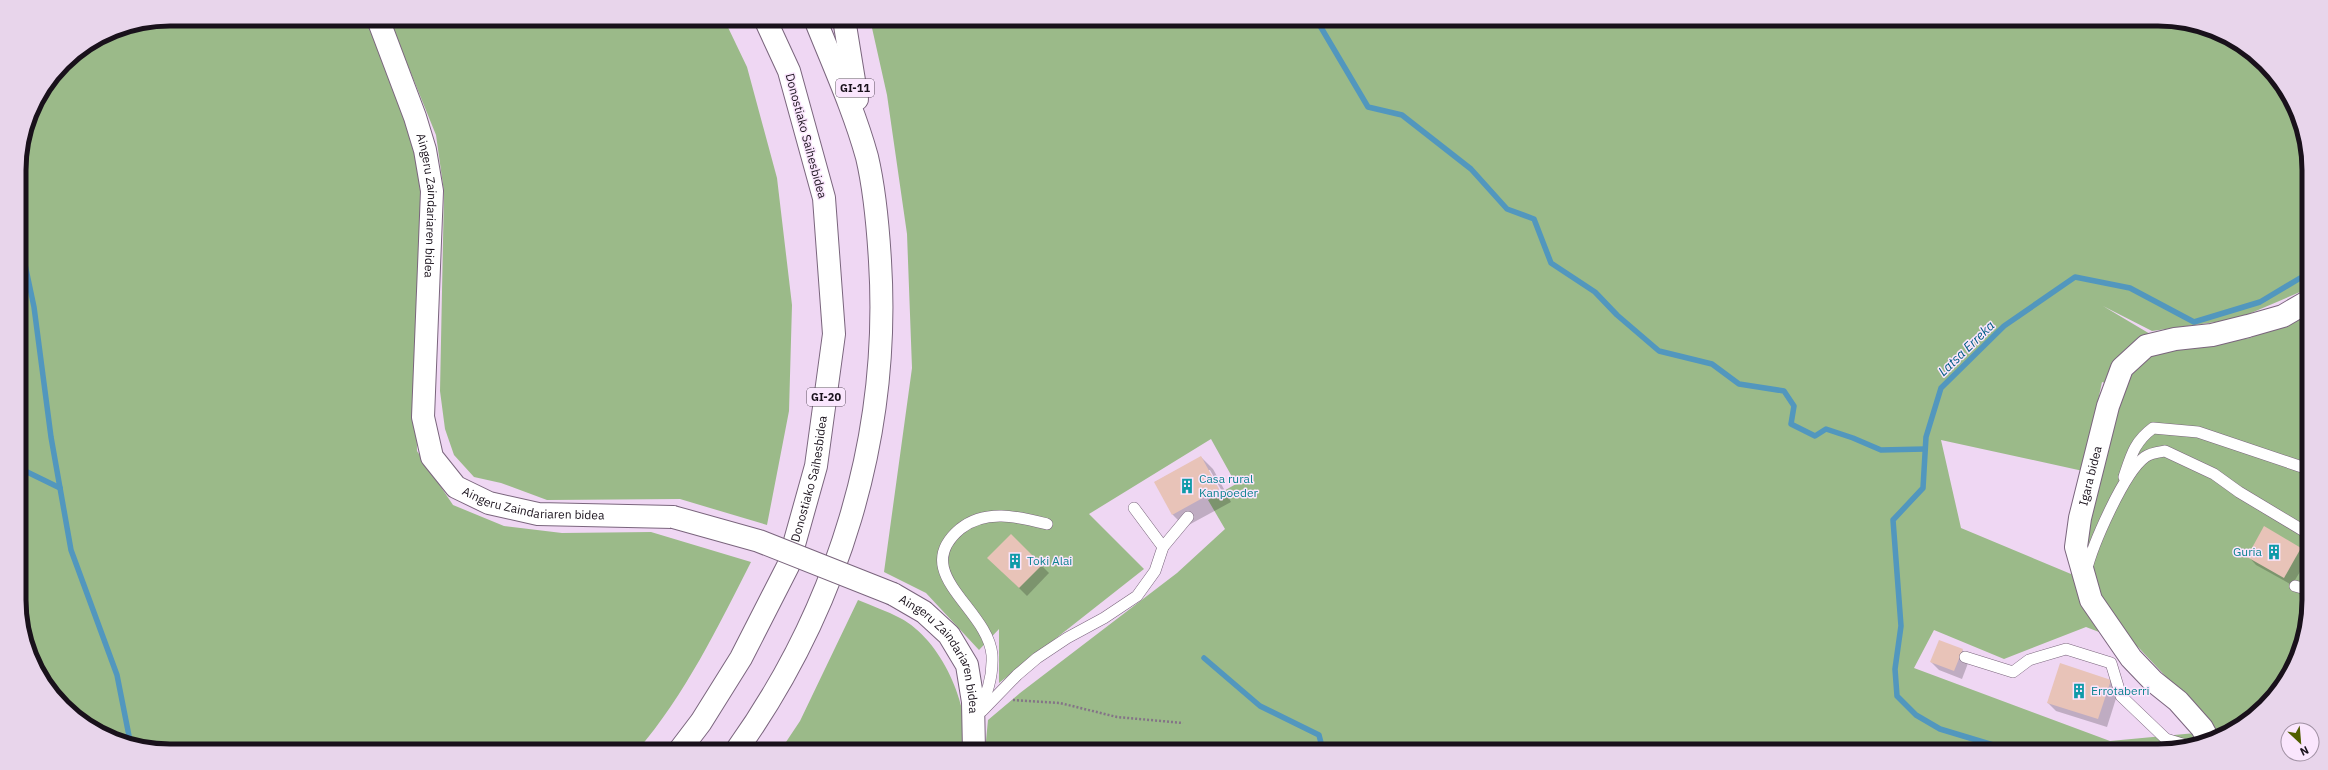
<svg xmlns="http://www.w3.org/2000/svg" width="2328" height="770" font-family="'IBM Plex Sans',sans-serif">
<rect width="100%" height="100%" fill="#efd7f3"/>
<!-- green -->
<g fill="#9bba89" fill-rule="evenodd">
<path d="M170,19H368L415,139L421,200L415,335L417,451L453,505L504,526L562,533L651,532L751,562C718,627 685,695 637,751H170L130,746L94,731L57,700L34,667L22,630L19,160L34,103L63,63L112,30Z"/>
<path d="M389,19H724L747,67L777,178L792,305L789,411L767,525L680,499L547,500L501,483L474,477L454,455L445,429L440,391L444,192L436,135Z"/>
<path d="M870,19H2158L2198,24L2234,39L2271,70L2294,103L2306,140L2307,289L2237,319L2152,331L2103,306L2177,350L2250,338L2307,313L2309,600L2304,640L2284,684L2250,720L2216,740L2168,751H985L988,720L1020,693L1177,573L1225,529L1208,500L1236,484L1211,439L1089,514L1144,569L999,683V629L979,650L926,593L884,572L912,368L907,234L887,95ZM2102,382L2124,389L2071,574L1961,528L1941,440L2083,471ZM2086,627L2138,647L2217,731L2110,741L1914,668L1934,630L2004,659Z"/>
<path d="M858,600C872,606 887,611 900,618C941,639 971,706 965,751H780L800,721Z"/>
</g>
<!-- shadow -->
<g fill="#0003" fill-rule="evenodd">
<path d="M1201,457L1213,469L1231,502L1185,527L1173,515L1155,482ZM1208,470H1210L1223,493L1221,494Z"/>
<path d="M1011,535L1049,573L1027,596L989,558Z"/>
<path d="M2300,548L2309,557L2292,585L2256,565L2248,556Z"/>
<path d="M1962,650L1970,658L1962,679L1939,670L1931,662Z"/>
<path d="M2111,680L2119,689L2107,727L2056,711L2048,703Z"/>
</g>
<g fill="none" stroke-linecap="round" stroke-linejoin="round">
<!-- stream -->
<g stroke="#5297be" stroke-width="5.5">
<path d="M1316,19L1368,107L1402,115L1471,169L1507,209L1534,219L1551,263L1595,292L1617,315L1659,351L1712,364L1739,384L1784,391L1794,406L1791,424L1815,436L1826,429L1853,438L1881,450L1925,449"/>
<path d="M20,241L34,307L51,437L71,550L117,675L131,746"/>
<path d="M21,469L60,488"/>
<path d="M1204,658L1260,706L1319,735L1323,751"/>
<path d="M2013,751L1940,729L1916,715L1897,696L1895,669L1901,626L1893,520L1923,488L1926,437L1941,388L2004,326L2075,277L2130,288L2194,322L2260,302L2307,274"/>
</g>
</g>
<!-- building -->
<g fill="#e8c3b8">
<path d="M1201,456L1219,489L1172,515L1154,482Z"/>
<path d="M2264,526L2301,548L2284,578L2247,557Z"/>
<path d="M1011,534L1042,565L1019,588L987,558Z"/>
<path d="M1939,640L1963,649L1954,671L1930,662Z"/>
<path d="M2060,663L2111,680L2098,719L2047,703Z"/>
</g>
<g fill="none" stroke-linecap="round" stroke-linejoin="round">
<defs>
<g id="lane">
<path d="M2124,477C2131,456 2134,442 2153,428L2198,432L2308,469"/>
<path d="M1134,508L1163,547"/>
<path d="M2086,572C2092,546 2124,472 2145,457C2150,453 2159,452 2165,451L2214,474L2239,492L2309,534"/>
<path d="M2295,586L2309,590"/>
<path d="M1965,657L2013,672L2029,660L2066,649L2111,663L2121,696L2166,739L2189,746"/>
<path d="M982,711L1017,675L1037,658L1067,638L1104,618L1137,596L1155,571L1163,547L1188,517"/>
<path d="M977,713C987,696 993,675 992,655C988,608 908,573 960,529C986,508 1019,517 1047,524"/>
</g>
<g id="street">
<path id="s1" d="M378,19L415,117L425,150L432,191L423,417L432,457L456,487L489,503L538,514L673,517"/>
<path id="s2" d="M893,594L924,612L949,635L967,665L973,702L974,751"/>
<path id="s3" d="M2209,741L2202,728L2178,701L2153,681L2131,658L2091,600L2076,547L2080,518L2108,406L2122,368L2146,346L2175,339L2212,335L2248,326L2283,316L2307,302"/>
</g>
<g id="highway">
<path d="M844,19L857,99"/>
<path id="s4" d="M679,751L701,722L741,658L788,566L816,466L834,334L824,198L789,71L765,19"/>
<path d="M736,751C838,608 891,437 880,261C878,227 875,191 867,157C854,110 833,64 815,19"/>
</g>
</defs>
<!-- lane casing -->
<use href="#lane" stroke="#7a657d" stroke-width="12"/>
<!-- street casing -->
<use href="#street" stroke="#7a657d" stroke-width="24"/>
<!-- highway casing -->
<use href="#highway" stroke="#7a657d" stroke-width="24"/>
<!-- path -->
<path stroke="#847487" stroke-width="2.5" stroke-dasharray="2 2" stroke-linecap="butt" d="M1013,700L1060,703L1117,717L1183,723"/>
<!-- lane -->
<use href="#lane" stroke="#fff" stroke-width="11"/>
<!-- street -->
<use href="#street" stroke="#fff" stroke-width="22"/>
<!-- highway -->
<use href="#highway" stroke="#fff" stroke-width="22"/>
<defs>
<path id="street-bridge" d="M673,517L759,541L893,594"/>
</defs>
<!-- street-bridge casing -->
<use href="#street-bridge" stroke="#7a657d" stroke-width="24" stroke-linecap="butt"/>
<!-- street-bridge -->
<use href="#street-bridge" stroke="#fff" stroke-width="22"/>
</g>
<!-- icons -->
<defs>
<symbol id="building-bare" viewBox="-9 -9 18 18"><path d="M-4-6H4V6H1V3H-1V6H-4ZM-2.5-4.3h1.7v1.8h-1.7ZM.8-4.3h1.7v1.8H.8ZM-2.5-1h1.7V.8h-1.7ZM.8-1h1.7V.8H.8Z" fill="#0f9aa8" stroke="#fae6fd" stroke-width="2.5" paint-order="stroke"/></symbol>
</defs>
<g fill-rule="evenodd">
<use href="#building-bare" x="1176" y="475" width="22" height="22"/>
<use href="#building-bare" x="2263" y="541" width="22" height="22"/>
<use href="#building-bare" x="1004" y="550" width="22" height="22"/>
<use href="#building-bare" x="2068" y="680" width="22" height="22"/>
</g>
<g text-anchor="middle" stroke-width="3" stroke-linejoin="round" paint-order="stroke">
<!-- shield labels -->
<g fill="#fae6fd" stroke="#5c515f" stroke-width="1">
<rect x="836" y="79" width="38" height="18" rx="3"/>
<rect x="807" y="388" width="38" height="18" rx="3"/>
</g>
<g font-size="11" font-weight="bold" fill="#19111b">
<text x="855" y="92">GI-11</text>
<text x="826" y="401">GI-20</text>
</g>
<!-- street labels -->
<g font-size="12" fill="#19111b" stroke="#fae6fd">
<text transform="translate(806 136) rotate(75)" y="4">Donostiako Saihesbidea</text>
<text dy="4" stroke="none"><textPath href="#s1" startOffset="195">Aingeru Zaindariaren bidea</textPath></text>
<text dy="4" stroke="none"><textPath href="#s3" startOffset="313">Igara bidea</textPath></text>
<text dy="4" stroke="none"><textPath href="#s4" startOffset="305">Donostiako Saihesbidea</textPath></text>
<text dy="4" stroke="none"><textPath href="#s1" startOffset="567">Aingeru Zaindariaren bidea</textPath></text>
<text dy="4" stroke="none"><textPath href="#s2" startOffset="81">Aingeru Zaindariaren bidea</textPath></text>
</g>
<!-- culture labels -->
<g font-size="12" fill="#0d838f" stroke="#fae6fd" text-anchor="start">
<text x="1199" y="483">Casa rural<tspan x="1199" dy="14">Kanpoeder</tspan></text>
<text x="2262" y="556" text-anchor="end">Guria</text>
<text x="1027" y="565">Toki Alai</text>
<text x="2091" y="695">Errotaberri</text>
</g>
<!-- water labels -->
<g font-size="13" font-style="italic" fill="#015e85" stroke="#fae6fd">
<text transform="translate(1966 348) rotate(-44)" y="5">Latsa Erreka</text>
</g>
</g>
<!-- crop -->
<path d="M0 0H2328V770H0ZM170 26H2158A144 144 0 0 1 2302 170V600A144 144 0 0 1 2158 744H170A144 144 0 0 1 26 600V170A144 144 0 0 1 170 26Z" fill="#e8d5eb" fill-rule="evenodd"/>
<path fill="none" stroke="#19111b" stroke-width="5" d="M170 26H2158A144 144 0 0 1 2302 170V600A144 144 0 0 1 2158 744H170A144 144 0 0 1 26 600V170A144 144 0 0 1 170 26Z"/>
<!-- north arrow -->
<g transform="translate(2300 742) rotate(154)"><circle r="19" fill="#fae6fd" stroke="#a091a3"/>
<path d="M0-3L7 15L0 10L-7 15Z" fill="#505e00"/>
<text y="-6" font-size="11" font-weight="bold" text-anchor="middle" fill="#19111b">N</text>
</g>
</svg>
